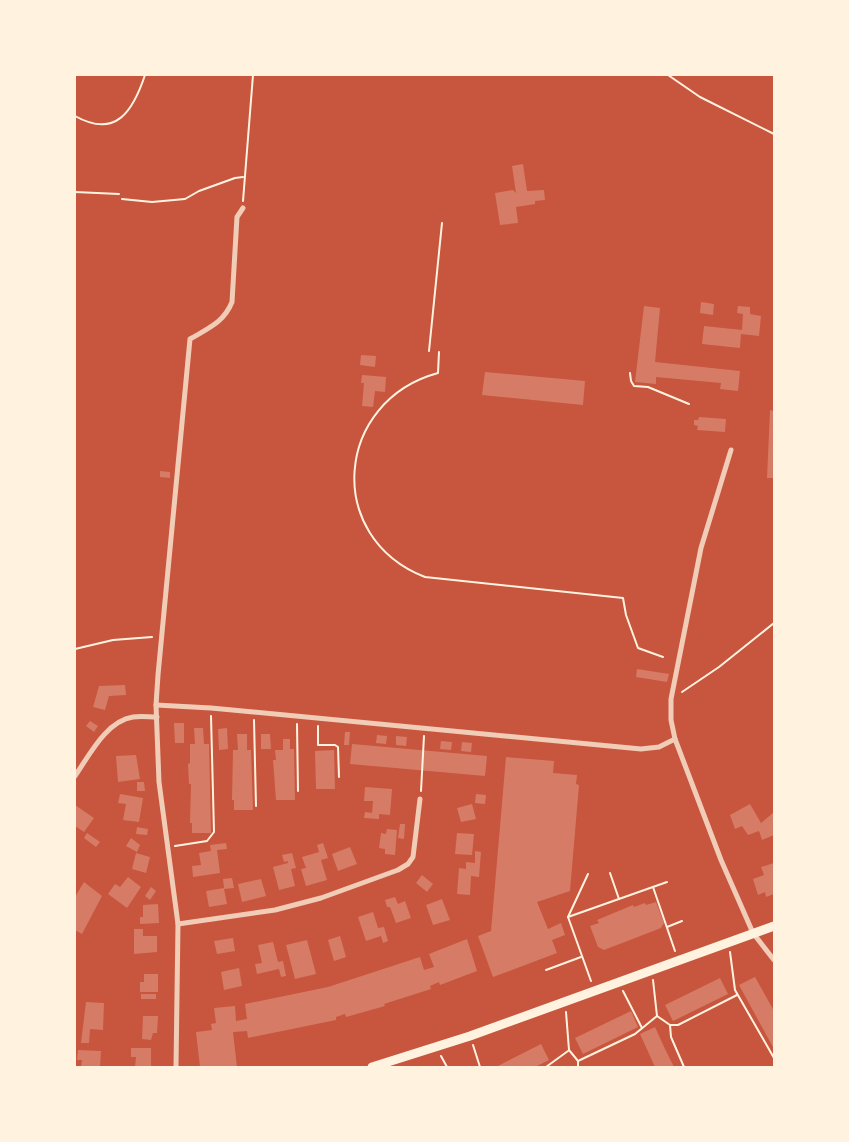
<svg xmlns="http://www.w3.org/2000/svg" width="849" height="1142" font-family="Jost,sans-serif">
<rect width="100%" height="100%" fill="#c8553d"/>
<!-- building -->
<g fill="#d67c66">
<path d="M523,164L527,191L544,190L545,200L535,201V204L516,207L518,223L500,225L495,193L513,190L516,193L512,166Z"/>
<path d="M701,302L714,304L713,315L700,313Z"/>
<path d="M644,306L660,308L655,362L740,371L738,391L720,389L721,383L656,377V384L635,382Z"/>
<path d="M738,306L750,307V314L761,316L759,336L741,334L740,348L702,344L704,326L742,330L743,314L737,313Z"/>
<path d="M361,355L376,356L375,367L360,365Z"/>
<path d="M485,372L585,381L583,405L482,395Z"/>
<path d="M362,375L386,377L385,392L375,391L373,407L362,406L364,383H361Z"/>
<path d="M770,410L774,411V478H767Z"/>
<path d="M699,417L726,419L725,432L697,430L698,426L694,425V420H698Z"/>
<path d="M160,471L170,472V478L160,477Z"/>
<path d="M637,669L669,674L667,682L636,677Z"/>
<path d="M125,685L126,695L109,696L105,710L93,707L99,686Z"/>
<path d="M90,721L98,726L94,732L86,726Z"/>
<path d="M174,723H184V743H175Z"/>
<path d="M194,728H203L204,744H209L211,833H192V823H190L191,784H189L188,764L190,763V744H195Z"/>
<path d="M227,728L228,749L219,750L218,729Z"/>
<path d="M345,732H350L349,745H344Z"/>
<path d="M237,734H247V750H251L253,810H234V800H232L233,750H238Z"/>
<path d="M261,734H270L271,749H261Z"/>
<path d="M377,735L387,736L386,744L376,743Z"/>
<path d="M396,736L407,737L406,746L396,745Z"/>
<path d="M283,739H290V749H294L295,800H276L273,760H276L275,750H283Z"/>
<path d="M441,741L452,742L451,750L440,749Z"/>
<path d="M462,742L472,743L471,752L461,751Z"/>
<path d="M352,744L487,756L485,776L350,764Z"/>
<path d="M334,750L335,789H316L315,751Z"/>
<path d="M136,755L140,779L118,782L116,756Z"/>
<path d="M506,757L554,761L553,773L577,775L576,784L579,785L570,891L537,902L548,929L561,923L565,935L552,940L557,953L493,977L478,936L491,931Z"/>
<path d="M137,782H144L145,791H137Z"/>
<path d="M365,787L392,789L390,815L379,814V819L364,818L365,812L372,813L373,801H364Z"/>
<path d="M120,794L143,798L139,822L123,820L126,804L118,803Z"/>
<path d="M476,794L486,795L485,804L475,803Z"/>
<path d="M472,804L476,819L461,822L457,808Z"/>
<path d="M750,804L761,823L774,812V835L762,840L759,831L748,835L742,826L735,829L730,815Z"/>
<path d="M75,805L94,818L84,832L75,826Z"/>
<path d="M400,824H405L404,839L398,838Z"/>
<path d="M137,827L148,829L147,835L136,834Z"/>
<path d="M387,829L397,830L395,855L385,854V849L379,848L381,833L386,834Z"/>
<path d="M87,833L100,842L96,847L84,838Z"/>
<path d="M457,833L474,834L472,855L455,854Z"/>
<path d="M131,838L140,845L137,852L126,846Z"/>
<path d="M226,843L227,849L217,850L220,873L193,877L192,866L201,865L199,853L211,851L210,845Z"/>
<path d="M323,843L328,858L321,860L327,880L306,886L301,869L306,868L302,857L319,852L317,845Z"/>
<path d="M350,847L357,864L338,871L332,854Z"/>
<path d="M475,851L481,852L479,877L471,876L470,895L457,894L459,868L466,869V862L475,863Z"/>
<path d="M136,853L150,857L146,873L132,869Z"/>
<path d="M292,853L296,868L291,869L295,886L279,890L273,867L288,863V861L284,862L282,855Z"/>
<path d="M774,863V894L766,897L765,892L758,895L753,879L764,875L761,867Z"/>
<path d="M422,875L433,884L427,892L416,883Z"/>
<path d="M128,877L141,887L127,908L108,894L115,884L120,887Z"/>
<path d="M232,878L234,888L224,889L227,904L209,907L206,891L224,888L223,879Z"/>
<path d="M261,879L266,896L242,902L238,884Z"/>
<path d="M84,882L102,896L82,934L75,930V897Z"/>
<path d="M151,887L156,891L150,900L145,896Z"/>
<path d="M395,897L398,904L405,901L411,918L396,923L390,907H387L385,900Z"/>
<path d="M442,899L450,920L433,925L426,905Z"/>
<path d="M656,902L664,923L661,928L604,950L598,947L590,926L599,923L597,920L633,905L634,907L645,903L646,905Z"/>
<path d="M158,904L159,923L140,924V917H143V905Z"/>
<path d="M373,912L378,928L384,927L388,941L383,943L381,936L366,941L358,917Z"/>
<path d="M134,929H143V936H157V952L134,954Z"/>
<path d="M340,936L346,957L334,961L328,940Z"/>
<path d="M233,938L235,951L217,954L214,941Z"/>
<path d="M467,939L477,971L440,985L439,982L430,986L431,989L384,1004L385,1006L346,1017L345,1014L336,1017V1020L248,1038L247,1031L233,1032L237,1067H200L196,1032L212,1030L211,1024L216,1023L214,1008L235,1006L236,1021L247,1019L245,1004L328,987L420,957L424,970L434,967L429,954Z"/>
<path d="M307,940L316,974L295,979L286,945Z"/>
<path d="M273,942L278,962L283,961L286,976L281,977L279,969L257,974L255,964L262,963L258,945Z"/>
<path d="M239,968L242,986L224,990L221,972Z"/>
<path d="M144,974H158V992H140V982H144Z"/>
<path d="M755,977L774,1011V1049L739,985Z"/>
<path d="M720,978L728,994L673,1021L665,1005Z"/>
<rect x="141" y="994" width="15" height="5"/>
<path d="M86,1002L104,1003L103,1030L90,1029L89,1043H81Z"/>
<path d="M631,1011L638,1027L583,1054L575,1038Z"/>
<path d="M143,1016H158L157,1033H153L151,1040L142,1039Z"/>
<path d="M655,1027L665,1049L674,1067H655L640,1034Z"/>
<path d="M541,1044L549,1060L535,1067H496Z"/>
<path d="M131,1048H151V1067H135L136,1057H131Z"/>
<path d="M78,1050L101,1051L100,1067H81L82,1060H77Z"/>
</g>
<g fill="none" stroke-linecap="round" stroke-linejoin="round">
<!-- path -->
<g stroke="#fff3e0" stroke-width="2">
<path d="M668,75L700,97L774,134"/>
<path d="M75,116C116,139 133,111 145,75"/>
<path d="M75,192L119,194"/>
<path d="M122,199L152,202L185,199L199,191L235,178L243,177"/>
<path d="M243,201L253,75"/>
<path d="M429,351L442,223"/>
<path d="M439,352L438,373C335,401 323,537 425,577L623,598L626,615L638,648L663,657"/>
<path d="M630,373L631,381L634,386L648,387L689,404"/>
<path d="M75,649L113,640L152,637"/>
<path d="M682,692L719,667L774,623"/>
<path d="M254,720L256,806"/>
<path d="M297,724L298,791"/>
<path d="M318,726V745H335L338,747L339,777"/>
<path d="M421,791L424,736"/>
<path d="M175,846L207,841L214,832L211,716"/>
<path d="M610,873L619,899"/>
<path d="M588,874L568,917L591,981"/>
<path d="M653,887L675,951"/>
<path d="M568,917L667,882"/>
<path d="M667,927L682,921"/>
<path d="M730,952L735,990L774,1058"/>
<path d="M546,970L581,957"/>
<path d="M653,980L657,1016L670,1025H678L737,995"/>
<path d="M623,991L642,1028"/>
<path d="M566,1012L569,1050L578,1061L635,1034L657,1016"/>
<path d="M670,1025L671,1037L684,1067"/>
<path d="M473,1045L480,1067"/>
<path d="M441,1056L447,1067"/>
<path d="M578,1061V1067"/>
<path d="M546,1067L568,1051"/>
</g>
<!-- minor -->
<g stroke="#f1ccb7" stroke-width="5">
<path d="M731,450L701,548L671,699V720L675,739L721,860L753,933L774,960"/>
<path d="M156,705L211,708L641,749L659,747L675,739"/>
<path d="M75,776C89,756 106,721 133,717C141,716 149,717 157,717"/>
<path d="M178,924L275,910L321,898L398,870L408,864L413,857L420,799"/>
<path d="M176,1067L178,924L159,782L156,705L158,675L190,339C209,328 224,322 232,302L237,217L243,208"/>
</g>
<!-- secondary -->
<path stroke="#fff3e0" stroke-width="9" d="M372,1067L470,1036L774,926"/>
</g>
<!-- border -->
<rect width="849" height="1142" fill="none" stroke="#fff3e0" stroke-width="152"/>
</svg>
